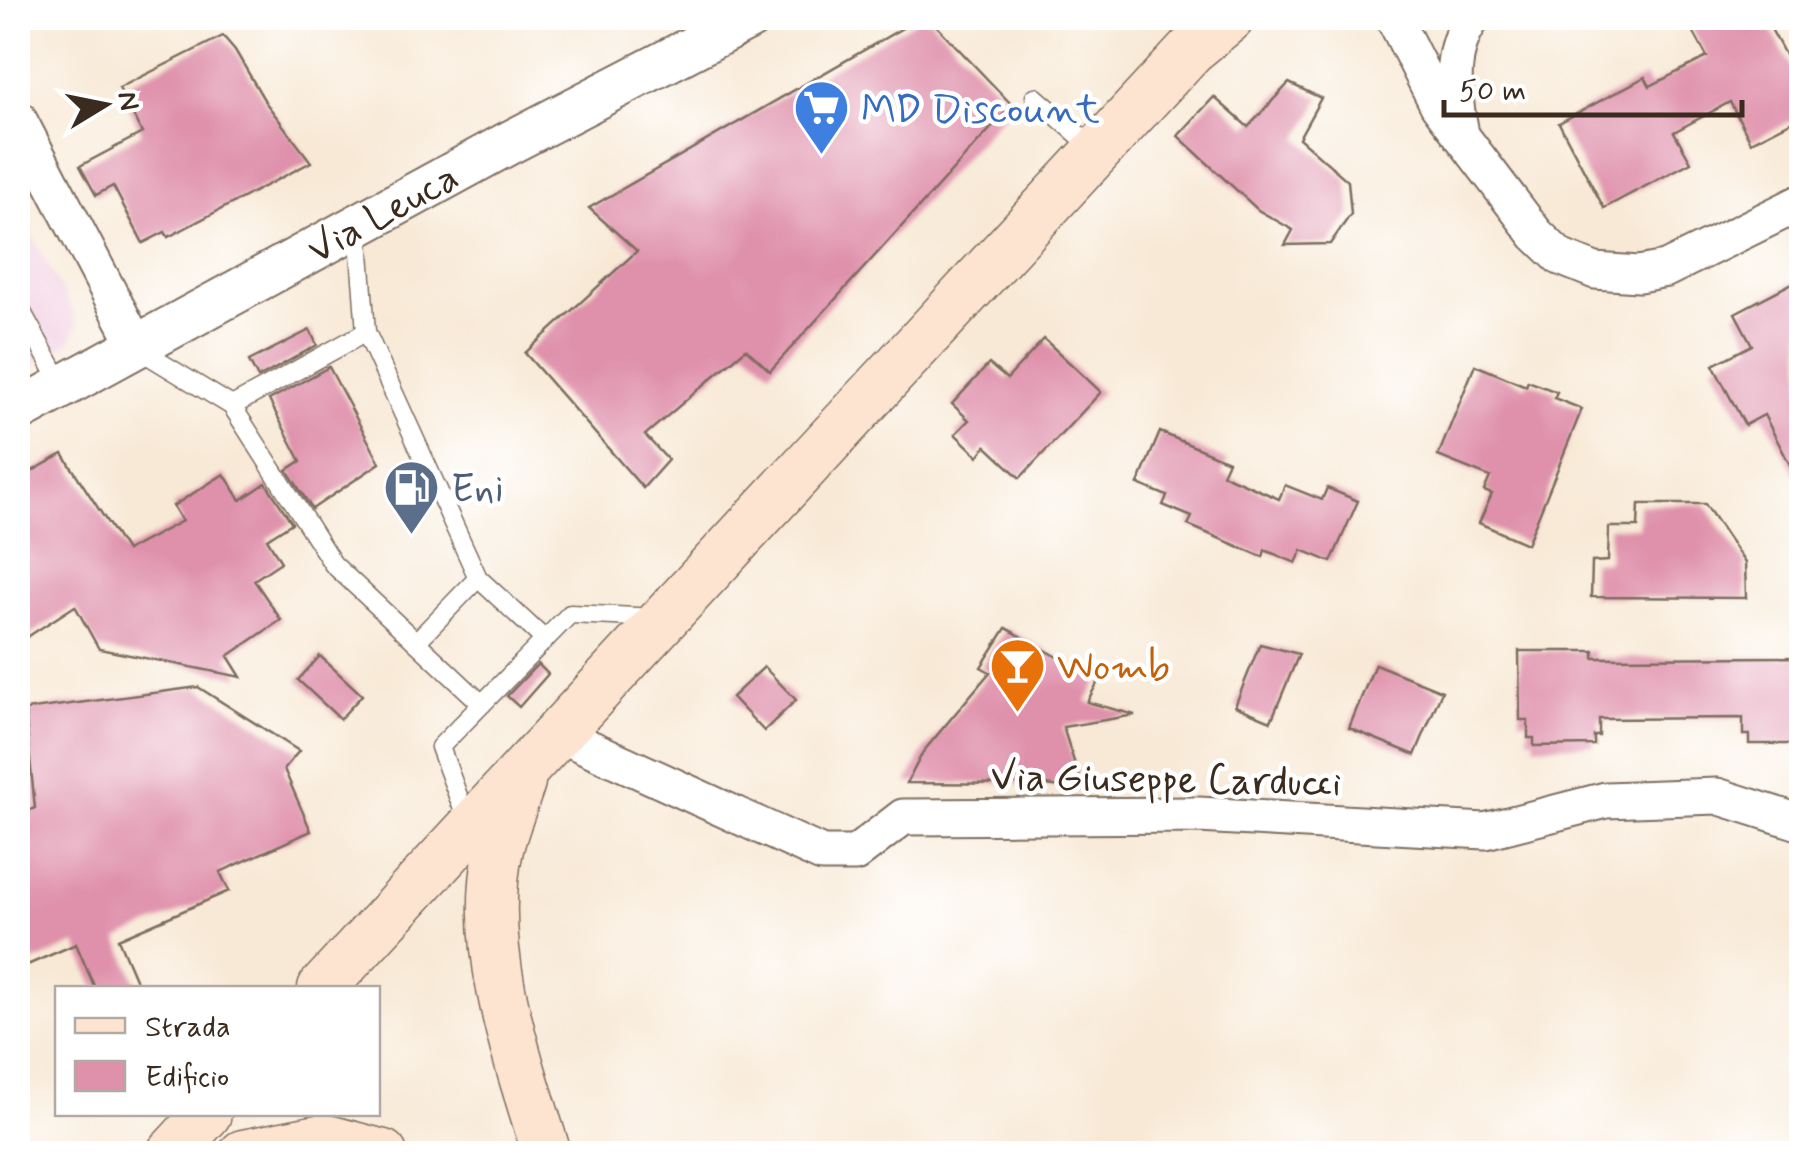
<svg xmlns="http://www.w3.org/2000/svg" width="1819" height="1171" font-family="Mynerve,sans-serif">
<rect width="100%" height="100%" fill="#fff"/>
<filter id="ink" filterUnits="userSpaceOnUse"><feTurbulence type="fractalNoise" baseFrequency=".01" numOctaves="2"/><feDisplacementMap in="SourceGraphic" scale="20" xChannelSelector="R" yChannelSelector="G"/><feConvolveMatrix kernelMatrix="1 2 1 2 8 2 1 2 1" color-interpolation-filters="sRGB"/></filter>
<filter id="wash" filterUnits="userSpaceOnUse"><feTurbulence type="fractalNoise" baseFrequency=".0048" numOctaves="4" result="noise"/><feDisplacementMap in="SourceGraphic" scale="40" xChannelSelector="R" yChannelSelector="G"/><feGaussianBlur stdDeviation="2.25" result="paint"/><feColorMatrix in="noise" values="0 0 0 0 0 0 0 0 0 0 0 0 0 0 0 0 0 1.4 0 .05"/><feComposite in="paint" operator="in"/></filter>
<g filter="url(#wash)">
<rect width="100%" height="100%" fill="#f8e9d6"/>
<!-- built -->
<path fill="#f2cfe1" d="M18,208L74,314L77,327L70,342L18,372Z"/>
<g id="blocks">
<!-- building -->
<g fill="#df90aa">
<path d="M920,18H929L1012,105L770,371L746,349L645,435L668,460L643,488L525,353L637,251L589,208Z"/>
<path d="M1686,18H1765L1802,86V116L1751,142L1730,102L1674,132L1691,162L1604,208L1559,123L1645,77L1650,86L1707,57Z"/>
<path d="M223,36L235,50L266,103L311,162L168,237L165,232L143,243L113,186L96,195L80,166L142,133L119,88Z"/>
<path d="M1289,83L1321,98L1299,138L1348,181L1351,214L1330,244L1285,245L1293,230L1258,210L1178,136L1214,97L1248,127Z"/>
<path d="M1802,278V488L1764,415L1745,425L1713,365L1752,345L1735,313Z"/>
<path d="M310,330L317,345L258,378L249,361Z"/>
<path d="M1044,339L1101,392L1020,478L986,446L978,456L955,434L969,420L952,404L989,364L1007,379Z"/>
<path d="M1475,365L1526,386L1528,381L1557,392L1554,398L1582,409L1527,544L1479,523L1492,494L1484,491L1490,477L1438,456Z"/>
<path d="M329,367L380,463L312,509L287,470L301,461L269,400Z"/>
<path d="M1160,432L1228,461L1222,474L1279,499L1285,485L1322,500L1327,488L1358,501L1331,562L1302,550L1296,563L1265,550L1263,557L1188,525L1192,517L1163,505L1167,496L1138,484Z"/>
<path d="M63,454L126,551L182,521L173,506L224,474L241,500L266,483L292,523L267,539L281,562L254,580L281,620L228,656L241,677L99,649L75,606L18,643V479Z"/>
<path d="M1639,504H1705L1745,563L1746,598L1591,597L1592,562L1608,561L1609,527H1638Z"/>
<path d="M1006,628L1099,680L1087,702L1135,715L1063,727L1083,790L1039,784L907,783L923,752L990,672L981,667Z"/>
<path d="M1260,644L1299,654L1271,721L1235,706Z"/>
<path d="M1519,651H1594V658L1802,657V744H1749V735H1743V718L1599,719V736H1594V745L1534,746V738H1528V720H1520Z"/>
<path d="M320,656L362,695L340,719L298,680Z"/>
<path d="M538,664L548,674L519,707L507,696Z"/>
<path d="M1375,664L1442,691L1415,755L1349,728Z"/>
<path d="M764,667L796,700L764,731L732,697Z"/>
<path d="M198,687L299,751L284,769L311,831L220,872L229,891L118,939L139,988H95L76,944L18,969V815L35,808L25,710Z"/>
</g>
</g>
</g>
<g filter="url(#ink)">
<use href="#blocks" fill-opacity="0" stroke="#7d6d5e" stroke-width="2.5"/>
<g fill="none" stroke-linecap="round" stroke-linejoin="round">
<defs>
<g id="service">
<path d="M1035,97L1097,151"/>
<path d="M18,305L63,387"/>
<path d="M366,332L478,578L545,640"/>
<path d="M138,349L232,406L366,332L358,226"/>
<path d="M232,406L333,564L482,704"/>
<path d="M416,642L478,578"/>
<path d="M468,823L440,747L570,614L658,618"/>
</g>
<g id="minor">
<path d="M1394,18L1438,105L1536,234L1560,257L1595,271L1639,274L1666,269L1802,202"/>
<path d="M18,118L138,348"/>
<path d="M1460,128C1452,91 1449,50 1472,18"/>
<path d="M559,734L822,854H855L903,817L1199,815L1485,831L1606,800L1717,796L1802,823"/>
</g>
<g id="tertiary">
<path id="s1" d="M18,411L507,144L750,18"/>
</g>
<g id="secondary">
<path d="M521,782C514,804 504,827 499,849C477,947 518,1061 547,1154"/>
<path d="M322,988L1191,50L1230,18"/>
<path d="M170,1154L207,1114"/>
<path d="M243,1154L323,1138L383,1154"/>
</g>
</defs>
<!-- service casing -->
<use href="#service" stroke="#7d6d5e" stroke-width="21"/>
<!-- minor casing -->
<use href="#minor" stroke="#7d6d5e" stroke-width="39"/>
<!-- tertiary casing -->
<use href="#tertiary" stroke="#7d6d5e" stroke-width="46"/>
<!-- secondary casing -->
<use href="#secondary" stroke="#7d6d5e" stroke-width="51"/>
<!-- service -->
<use href="#service" stroke="#fff" stroke-width="18"/>
<!-- minor -->
<use href="#minor" stroke="#fff" stroke-width="35"/>
<!-- tertiary -->
<use href="#tertiary" stroke="#fff" stroke-width="42"/>
<!-- secondary -->
<use href="#secondary" stroke="#fde4d1" stroke-width="48"/>
</g>
</g>
<!-- icons -->
<defs>
<symbol id="supermarket-pin" viewBox="-11 -11 22 30"><path d="M0 17L-7.5 6A9.5 9.5 0 1 1 7.5 6Z" fill="#3f7fe0" stroke="#fff"/><path d="M-6-5.5h2.5l.6 2H6L4.5 2H-2.5L-4.4-4H-6ZM-1.5 3.2a1.3 1.3 0 1 0 .1 0ZM3 3.2a1.3 1.3 0 1 0 .1 0Z" fill="#fff"/></symbol>
<symbol id="fuel-pin" viewBox="-11 -11 22 30"><path d="M0 17L-7.5 6A9.5 9.5 0 1 1 7.5 6Z" fill="#5c6f8a" stroke="#fff"/><path d="M-5.5-6h7V0h2V4h1.3V-2.5L3-4.5l.8-.8L6-3V5H2.5V1h-1V6h-7ZM-4.2-4.7v3.2H.2V-4.7Z" fill="#fff"/></symbol>
<symbol id="bar-pin" viewBox="-11 -11 22 30"><path d="M0 17L-7.5 6A9.5 9.5 0 1 1 7.5 6Z" fill="#e8710a" stroke="#fff"/><path d="M-6-5H6L.8 .8V4.5H3.5V6h-7V4.5H-.8V.8Z" fill="#fff"/></symbol>
</defs>
<g fill-rule="evenodd">
<use href="#supermarket-pin" x="790" y="76" width="63" height="86"/>
<use href="#fuel-pin" x="380" y="456" width="63" height="86"/>
<use href="#bar-pin" x="986" y="634" width="63" height="86"/>
</g>
<g text-anchor="middle" stroke-width="9" stroke-linejoin="round" paint-order="stroke">
<!-- shop labels -->
<g font-size="40" fill="#366cbe" stroke="#fff" text-anchor="start">
<text x="861" y="122">MD Discount</text>
</g>
<!-- street labels -->
<g font-size="40" fill="#3b2a1e" stroke="#fff">
<text dy="14" stroke="none"><textPath href="#s1" startOffset="415">Via Leuca</textPath></text>
<text transform="translate(1166 778) rotate(1)" y="14">Via Giuseppe Carducci</text>
</g>
<!-- service labels -->
<g font-size="40" fill="#4e5e75" stroke="#fff" text-anchor="start">
<text x="451" y="501">Eni</text>
</g>
<!-- food labels -->
<g font-size="40" fill="#c56008" stroke="#fff" text-anchor="start">
<text x="1057" y="679">Womb</text>
</g>
</g>
<!-- margin -->
<rect width="1819" height="1171" fill="none" stroke="#fff" stroke-width="60"/>
<!-- legend -->
<rect x="55" y="986" width="325" height="130" fill="#ffffff" stroke="#b1aaa5" stroke-width="2.5"/>
<rect x="75" y="1018" width="50" height="15" fill="#fde4d1" stroke="#b1aaa5" stroke-width="2.5"/>
<text x="145" y="1036" font-size="30" fill="#3b2a1e">Strada</text>
<rect x="75" y="1061" width="50" height="30" fill="#df90aa" stroke="#b1aaa5" stroke-width="2.5"/>
<text x="145" y="1086" font-size="30" fill="#3b2a1e">Edificio</text>
<!-- north arrow -->
<g transform="translate(105 105) rotate(80)" stroke="#ffffff" stroke-width="8" paint-order="stroke">
<path d="M0-8L18 38L0 25L-18 38Z" fill="#3b2a1e"/>
<text y="-15" font-size="28" font-weight="bold" text-anchor="middle" fill="#3b2a1e">N</text>
</g>
<!-- scale -->
<path d="M1444 100v15h298v-15" fill="none" stroke="#3b2a1e" stroke-width="5"/>
<text x="1459" y="100" font-size="30" fill="#3b2a1e" stroke="#ffffff" stroke-width="8" paint-order="stroke">50 m</text>
</svg>
